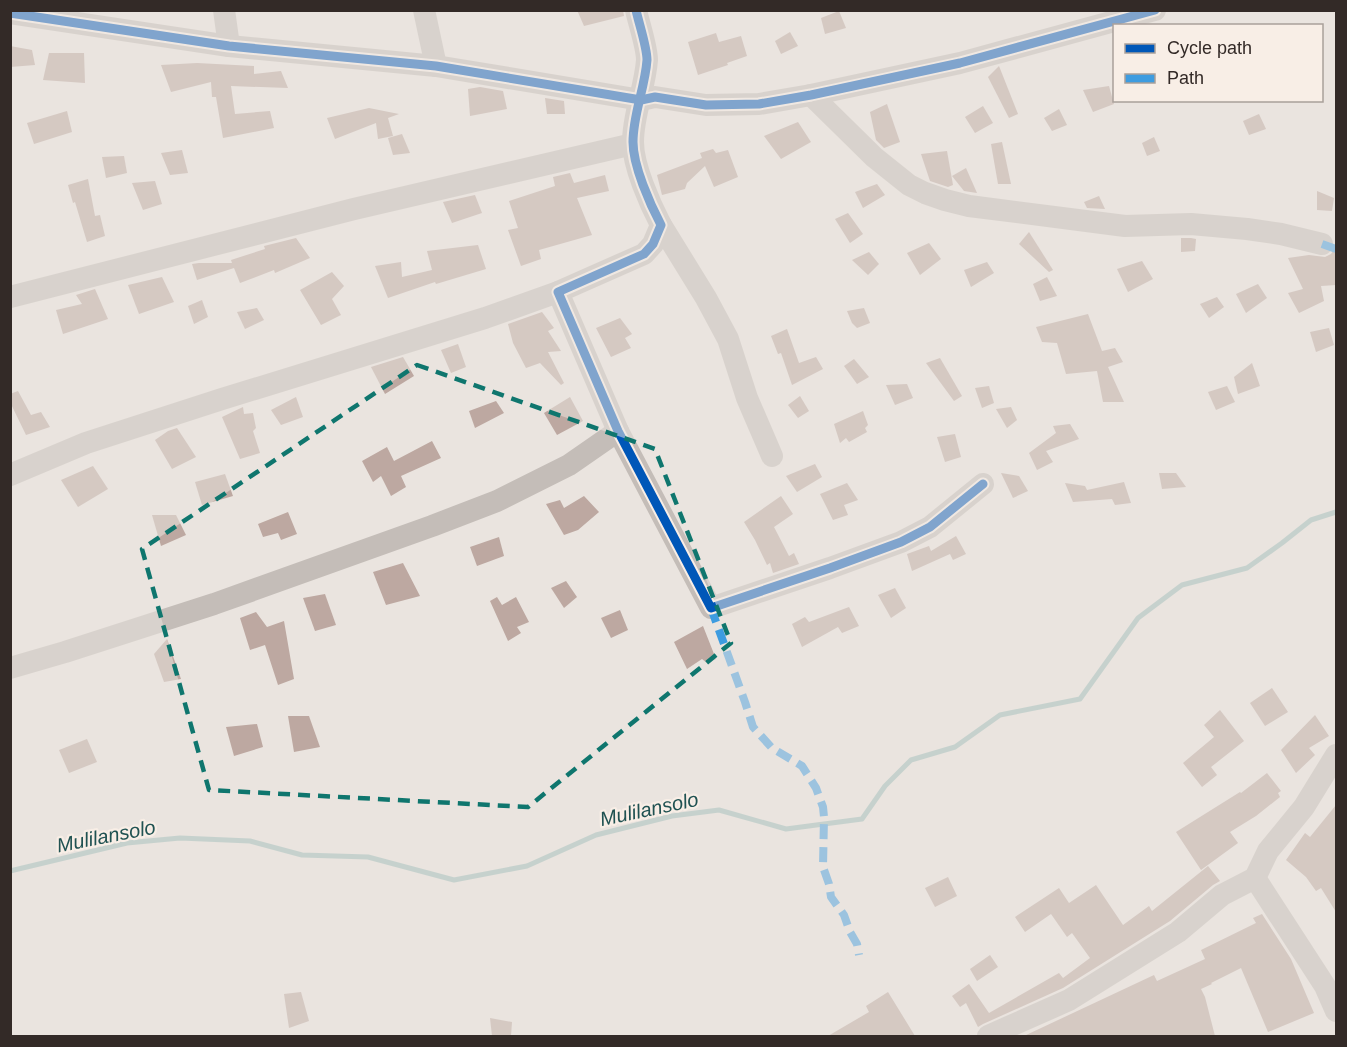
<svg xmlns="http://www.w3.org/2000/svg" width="1347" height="1047" font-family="Helvetica,sans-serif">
<rect width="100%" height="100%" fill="#eae4df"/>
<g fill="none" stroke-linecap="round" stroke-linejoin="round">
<!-- stream -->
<path stroke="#9cbbb9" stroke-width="5" d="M10,871L127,843L180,838L250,841L302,855L368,857L454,880L527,866L596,835L672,816L719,810L786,829L862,819L885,786L911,760L955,747L1000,715L1080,699L1138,618L1182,585L1247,568L1282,543L1311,520L1336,512"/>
</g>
<!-- building -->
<g fill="#bda8a1">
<path d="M577,10H623L624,16L584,26Z"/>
<path d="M839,11L846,28L825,34L821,18Z"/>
<path d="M790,32L798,46L781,54L775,41Z"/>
<path d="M716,33L719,42L741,36L747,56L727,63L728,65L698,75L688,42Z"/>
<path d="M10,46L32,50L35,65L10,67Z"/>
<path d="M49,53H84L85,83L43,80Z"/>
<path d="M197,63L254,66V74L281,71L288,88L231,86L235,114L270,111L274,128L223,138L216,97H212L211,82L171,92L161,65Z"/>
<path d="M999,66L1018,114L1009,118L988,77Z"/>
<path d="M1109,86L1114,104L1093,112L1083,90Z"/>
<path d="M480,87L503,91L507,109L470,116L468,89Z"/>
<path d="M545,98L564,101L565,114H547Z"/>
<path d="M887,104L900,142L884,148L876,140L870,112Z"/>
<path d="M983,106L993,123L975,133L965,117Z"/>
<path d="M369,108L399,114L388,118L393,136L378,139L376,123L335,139L327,118Z"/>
<path d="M1059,109L1067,125L1052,131L1044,118Z"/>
<path d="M67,111L72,132L34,144L27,123Z"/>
<path d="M1259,114L1266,129L1249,135L1243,121Z"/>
<path d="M798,122L811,142L781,159L764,136Z"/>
<path d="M402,134L410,153L393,155L388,138Z"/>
<path d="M1154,137L1160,151L1147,156L1142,143Z"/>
<path d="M1002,142L1011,184H998L991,144Z"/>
<path d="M713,149L716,153L728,150L738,177L714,187L705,166L687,183L685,189L662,195L657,175L702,158L700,153Z"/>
<path d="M182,150L188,173L170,175L161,153Z"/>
<path d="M947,151L953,185L948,187L930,181L921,154Z"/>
<path d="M124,156L127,173L106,178L102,157Z"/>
<path d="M966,168L977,193L964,191L952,176Z"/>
<path d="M570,173L574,183L605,175L609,191L577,198L592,235L539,250L541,259L521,266L508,230L518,228L509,201L555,186L553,177Z"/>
<path d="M88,179L95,216L100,215L105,236L87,242L75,202L73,203L68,185Z"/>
<path d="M155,181L162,204L143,210L132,183Z"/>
<path d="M877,184L885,195L863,208L855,192Z"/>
<path d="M1317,191L1334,198L1332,211L1317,210Z"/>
<path d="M475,195L482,213L452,223L443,202Z"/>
<path d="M1099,196L1105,209L1087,208L1084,202Z"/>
<path d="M848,213L863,234L850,243L835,219Z"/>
<path d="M1029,232L1053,270L1049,272L1019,244Z"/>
<path d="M296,238L310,258L275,273L274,270L240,283L234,268L197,280L192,264L199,263H232L231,260L265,249L264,246Z"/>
<path d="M1181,238H1191L1196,239L1195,251L1181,252Z"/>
<path d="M929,243L941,259L920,275L907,253Z"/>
<path d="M478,245L486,269L436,284L435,282L388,298L375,266L401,262L402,277L432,270L427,251Z"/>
<path d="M1336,250V285L1321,286L1324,301L1299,313L1288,293L1303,289L1288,258L1309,255L1325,257L1331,254L1333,251Z"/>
<path d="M869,252L879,264L868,275L852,260Z"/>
<path d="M1142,261L1153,279L1128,292L1117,269Z"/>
<path d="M987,262L994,273L971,287L964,270Z"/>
<path d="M332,272L344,286L332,299L341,315L321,325L300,290Z"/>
<path d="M162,277L174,302L139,314L128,285Z"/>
<path d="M1047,277L1057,296L1040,301L1033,284Z"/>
<path d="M1258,284L1267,298L1246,313L1236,294Z"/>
<path d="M95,289L108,319L63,334L56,310L82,304L76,295Z"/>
<path d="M1217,297L1224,307L1209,318L1200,304Z"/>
<path d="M202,300L208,317L194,324L188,306Z"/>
<path d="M257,308L264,320L245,329L237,312Z"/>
<path d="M864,308L870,323L857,328L852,323L847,311Z"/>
<path d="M542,312L554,328L548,331L561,351L548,352L564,383L561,385L540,363L526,368L513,343L508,324Z"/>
<path d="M1088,314L1102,351L1115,348L1123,362L1108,367L1124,402H1103L1097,371L1066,374L1057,343L1042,342L1036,327Z"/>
<path d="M620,318L632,334L625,338L631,348L611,357L596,328Z"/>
<path d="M1329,328L1334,345L1316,352L1310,332Z"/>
<path d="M787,329L799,363L816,357L823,369L792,385L781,353L778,354L771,336Z"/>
<path d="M458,344L466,367L451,373L441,350Z"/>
<path d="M403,357L414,376L385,394L371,367Z"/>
<path d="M940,358L962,396L954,401L926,363Z"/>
<path d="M854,359L869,377L857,384L844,366Z"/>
<path d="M1252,363L1260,386L1238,394L1234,377Z"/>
<path d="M907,384L913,398L895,405L886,385Z"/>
<path d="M989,386L994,403L982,408L975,388Z"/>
<path d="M1227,386L1235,402L1216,410L1208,392Z"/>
<path d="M18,391L31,415L41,412L50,427L26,435L10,402V394Z"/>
<path d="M800,396L809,411L798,418L788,405Z"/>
<path d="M296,397L303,417L281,425L271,410Z"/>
<path d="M570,397L583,421L557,435L544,413Z"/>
<path d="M496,401L504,413L475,428L469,411Z"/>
<path d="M243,407L244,414L253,413L256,428L253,431L260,453L240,459L222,417Z"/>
<path d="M1011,407L1017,420L1007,428L996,409Z"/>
<path d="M863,411L868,425L865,428L867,432L849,442L846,438L840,443L834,424Z"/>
<path d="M1070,424L1079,439L1046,451L1053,462L1037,470L1029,453L1056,433L1053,426Z"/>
<path d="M177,428L196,457L172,469L155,440L168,431Z"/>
<path d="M955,434L961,457L945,462L937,437Z"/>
<path d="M432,441L441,458L401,476L406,487L391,496L381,476L373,482L362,461L387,447L394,461Z"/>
<path d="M815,464L822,477L797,492L786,476Z"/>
<path d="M93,466L108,489L78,507L61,480Z"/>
<path d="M1001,473L1019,476L1028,491L1013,498Z"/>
<path d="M1159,473H1176L1186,487L1162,489Z"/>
<path d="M225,474L233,496L202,505L195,482Z"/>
<path d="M1124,482L1131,503L1115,505L1112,499L1073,502L1065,483L1085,486L1087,490Z"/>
<path d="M847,483L858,500L844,505L848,515L833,520L820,494Z"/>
<path d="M584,496L599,512L578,530L564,535L546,504L560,500L564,508Z"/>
<path d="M781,496L793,514L774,527L789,556L794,553L799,564L773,573L770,563L767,565L755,540L744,522Z"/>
<path d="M288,512L297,534L281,540L278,533L263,537L258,524Z"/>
<path d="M152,515H176L186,535L161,546Z"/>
<path d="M956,536L966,554L953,560L950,554L912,571L907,554L929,546L931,551Z"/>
<path d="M499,537L504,556L477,566L470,547Z"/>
<path d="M403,563L420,596L386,605L373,572Z"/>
<path d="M566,581L577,597L564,608L551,588Z"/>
<path d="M895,588L906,608L891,618L878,595Z"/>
<path d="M325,594L336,625L315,631L303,598Z"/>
<path d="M497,597L502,605L516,597L529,622L517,627L521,633L508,641L490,601Z"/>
<path d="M849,607L859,626L842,633L838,627L802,647L792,624L805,617L809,622Z"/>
<path d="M620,610L628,630L611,638L601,618Z"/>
<path d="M256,612L267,627L284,621L294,679L278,685L265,645L250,650L240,618Z"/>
<path d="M703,626L716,659L707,663L702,659L687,669L674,642Z"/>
<path d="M167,639L181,679L164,682L154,654Z"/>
<path d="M1272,688L1288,712L1265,726L1250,703Z"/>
<path d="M1220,710L1244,741L1211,767L1217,775L1202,787L1183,763L1214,737L1204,725Z"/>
<path d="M1315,715L1329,736L1309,748L1315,755L1296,773L1281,750Z"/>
<path d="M288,716H309L320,747L294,752Z"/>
<path d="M257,724L263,747L234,756L226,727Z"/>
<path d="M87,739L97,762L69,773L59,750Z"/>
<path d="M1267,773L1281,791L1278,793L1280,797L1256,816L1230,832L1238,843L1201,870L1176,832L1240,792L1241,793Z"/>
<path d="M1336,805V912L1321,888L1316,891L1306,877L1286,860L1305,833L1310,837Z"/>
<path d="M1208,866L1220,881L1213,885L1170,921L1063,988L983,1024L978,1027L966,1003L960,1007L952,996L969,984L989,1013L1059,973L1063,978L1090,958L1072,933L1067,937L1051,914L1025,932L1015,917L1059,888L1069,903L1096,885L1123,925L1149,906L1152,911Z"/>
<path d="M948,877L957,896L935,907L925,888Z"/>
<path d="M1262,914L1291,959L1314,1013L1268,1032L1241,968L1211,983L1212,984L1201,989L1205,997L1215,1036H1024L1154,975L1157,981L1205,959L1201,950L1256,923L1253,918Z"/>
<path d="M990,955L998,967L977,981L970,969Z"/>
<path d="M301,992L309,1021L289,1028L284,994Z"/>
<path d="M888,992L915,1036H828L869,1012L866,1006Z"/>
<path d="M490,1018L512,1022L511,1036H492Z"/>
</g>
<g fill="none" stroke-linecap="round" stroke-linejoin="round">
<!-- minor -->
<g stroke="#c4bdb8" stroke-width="22">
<path d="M224,10L229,46"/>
<path d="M424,10L436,66"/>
<path d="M636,10C639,24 647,47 647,60C645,88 633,114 633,142C633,166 650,204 661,225L653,244L644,254L558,292L618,431L711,608L830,568L901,542L930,527L983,484"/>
<path d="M10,13L229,46L436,66L641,100L655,97L706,105L759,104L811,95L960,63L1155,10"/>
<path d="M811,95L874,157L909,185L925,193L945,200L969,206L1125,226L1191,224L1247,229L1281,234L1322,244"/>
<path d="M661,225L706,298L728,339L747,398L772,456"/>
<path d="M10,297L354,209L633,144"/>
<path d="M10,475L86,443L222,399L485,318L558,292"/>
<path d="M10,668L65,652L214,604L432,526L497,501L569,465L618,431"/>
<path d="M1255,878L1325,986L1336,1011"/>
<path d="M988,1036L1069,1000L1178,932L1222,895L1255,878L1268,851L1304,807L1336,755"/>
</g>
<!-- quiet -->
<g stroke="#3e9ce0" stroke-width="8" stroke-dasharray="15 8" stroke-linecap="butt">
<path d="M1322,244L1336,249"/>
<path d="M711,608L745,702L753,727L772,748L802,766L816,788L823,807L824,817L823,867L829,884L831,897L844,915L850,932L857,944L859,955"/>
</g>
<defs>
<g id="cycleway">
<path d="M636,10C639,24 647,47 647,60C645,88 633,114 633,142C633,166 650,204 661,225L653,244L644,254L558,292L618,431L711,608L830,568L901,542L930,527L983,484"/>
<path d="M10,13L229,46L436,66L641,100L655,97L706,105L759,104L811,95L960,63L1155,10"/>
</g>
</defs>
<!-- cycleway casing -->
<use href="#cycleway" stroke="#f8eee6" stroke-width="13"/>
<!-- cycleway -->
<use href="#cycleway" stroke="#0057b8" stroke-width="9"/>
</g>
<!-- marked area -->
<path d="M0 0H1347V1047H0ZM417,365L655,449L731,643L528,807L209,790L142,549Z" fill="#eae4df" fill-opacity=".55" fill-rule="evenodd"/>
<path fill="none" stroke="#0f766e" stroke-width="4.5" stroke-dasharray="12 8" stroke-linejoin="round" d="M417,365L655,449L731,643L528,807L209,790L142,549Z"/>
<g text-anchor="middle" stroke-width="4.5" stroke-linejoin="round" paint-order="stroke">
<!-- water labels -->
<g font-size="20" font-style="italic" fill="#205252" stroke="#f8eee6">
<text transform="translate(649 809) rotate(-12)" y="7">Mulilansolo</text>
<text transform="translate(106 836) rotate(-11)" y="7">Mulilansolo</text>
</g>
</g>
<!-- border -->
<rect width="1347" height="1047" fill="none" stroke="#332a27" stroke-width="24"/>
<!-- legend -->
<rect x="1113" y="24" width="210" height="78" fill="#f8eee6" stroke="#a9a09a" stroke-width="1.5"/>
<rect x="1125" y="44" width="30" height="9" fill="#0057b8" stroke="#a9a09a" stroke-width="1.5"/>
<text x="1167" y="54" font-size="18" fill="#332a27">Cycle path</text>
<rect x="1125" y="74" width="30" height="9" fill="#3e9ce0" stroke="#a9a09a" stroke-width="1.5"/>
<text x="1167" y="84" font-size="18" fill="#332a27">Path</text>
</svg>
